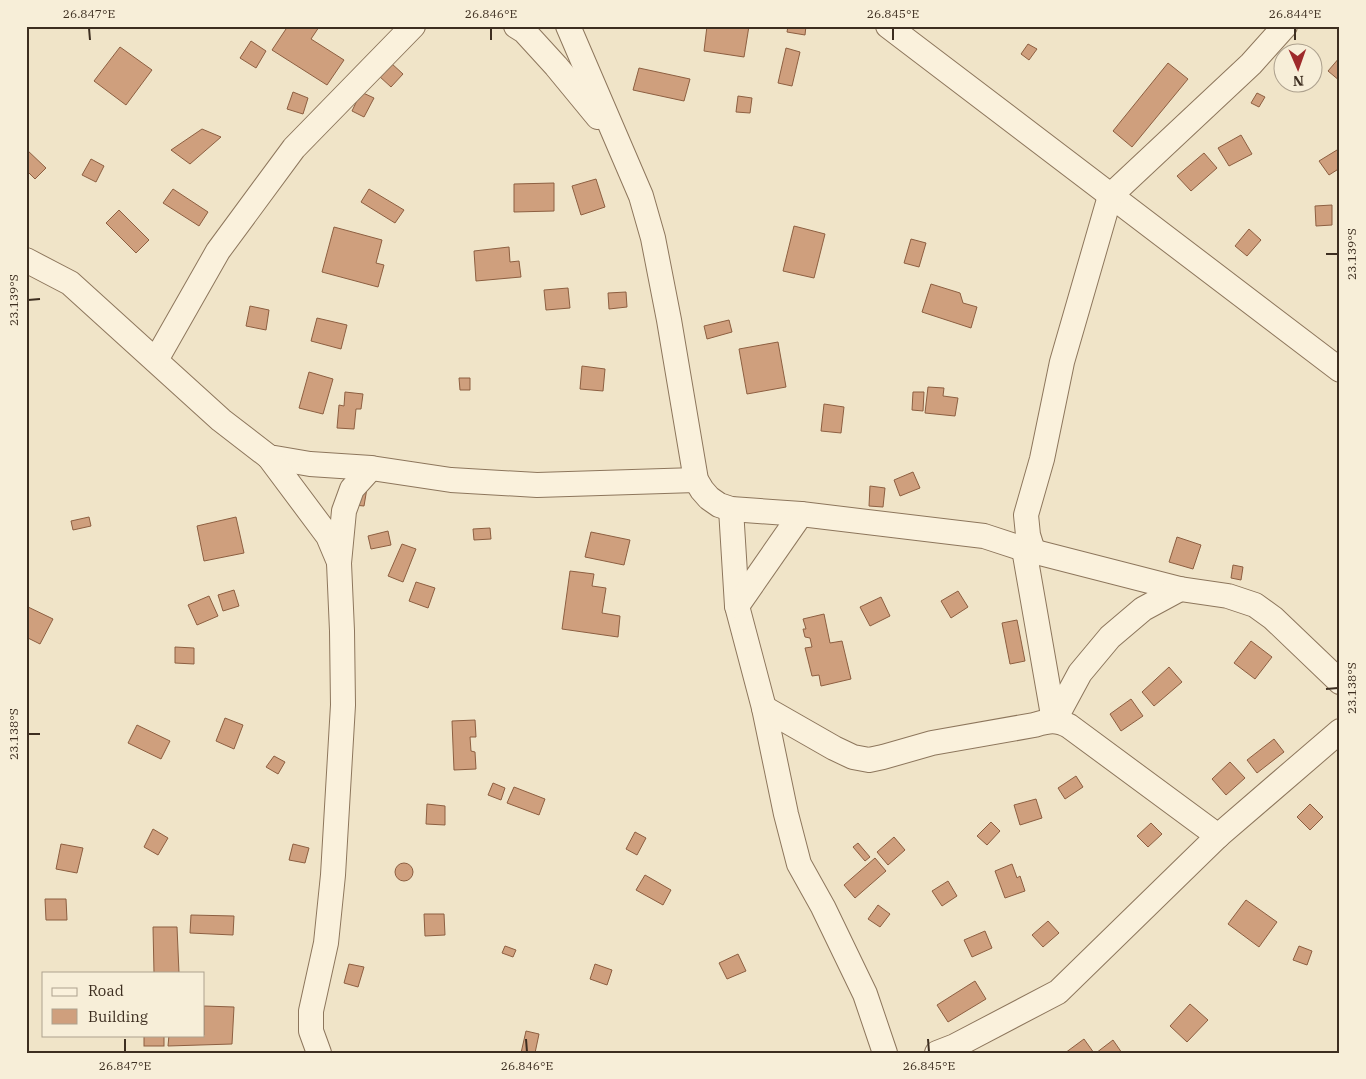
<svg xmlns="http://www.w3.org/2000/svg" width="1366" height="1079" font-family="'IBM Plex Serif',serif">
<rect width="100%" height="100%" fill="#f0e4c8"/>
<!-- building -->
<g fill="#cf9f7d" stroke="#8d5f41">
<path d="M288,26H318L319,27L311,39L344,60L327,85L272,50Z"/>
<path d="M707,26H749L744,57L704,51Z"/>
<path d="M788,26H806L805,35L787,32Z"/>
<path d="M251,41L266,51L256,68L240,58Z"/>
<path d="M1028,44L1037,49L1029,60L1021,54Z"/>
<path d="M120,47L152,70L126,105L94,81Z"/>
<path d="M786,48L800,52L792,86L778,83Z"/>
<path d="M1340,57V81L1328,71Z"/>
<path d="M391,63L403,74L391,87L379,76Z"/>
<path d="M1168,63L1188,79L1132,147L1113,131Z"/>
<path d="M639,68L690,79L684,101L633,90Z"/>
<path d="M293,92L308,98L303,114L287,109Z"/>
<path d="M361,92L374,98L364,117L352,111Z"/>
<path d="M1257,93L1265,97L1259,107L1251,103Z"/>
<path d="M738,96L752,98L750,113L736,112Z"/>
<path d="M202,129L221,137L190,164L171,150Z"/>
<path d="M1241,135L1252,154L1229,166L1218,148Z"/>
<path d="M26,149L46,168L35,179L26,170Z"/>
<path d="M1337,150L1340,153V168L1329,175L1319,161Z"/>
<path d="M1204,153L1217,168L1191,191L1177,176Z"/>
<path d="M91,159L104,166L96,182L82,175Z"/>
<path d="M596,179L605,207L581,215L572,186Z"/>
<path d="M554,183V211L514,212V184Z"/>
<path d="M173,189L208,212L199,226L163,203Z"/>
<path d="M369,189L404,210L395,223L361,202Z"/>
<path d="M1332,205V225L1316,226L1315,206Z"/>
<path d="M119,210L149,240L136,253L106,223Z"/>
<path d="M794,226L825,234L814,278L783,271Z"/>
<path d="M334,227L382,240L376,263L384,265L378,287L322,272Z"/>
<path d="M1249,229L1261,240L1247,256L1235,246Z"/>
<path d="M911,239L926,243L919,267L904,263Z"/>
<path d="M509,247L510,262L519,261L521,277L476,281L474,251Z"/>
<path d="M931,284L960,293L963,303L977,307L971,328L922,312Z"/>
<path d="M568,288L570,308L546,310L544,290Z"/>
<path d="M626,292L627,307L609,309L608,293Z"/>
<path d="M250,306L269,310L266,330L246,326Z"/>
<path d="M317,318L347,325L341,349L311,341Z"/>
<path d="M729,320L732,332L707,339L704,326Z"/>
<path d="M778,342L786,387L747,394L739,349Z"/>
<path d="M582,366L605,369L603,391L580,389Z"/>
<path d="M309,372L333,379L323,414L299,408Z"/>
<path d="M459,378H470V390H460Z"/>
<path d="M928,387L944,388L943,396L958,398L955,416L925,413Z"/>
<path d="M345,392L363,394L361,409H356L354,429L337,428L339,405L344,406Z"/>
<path d="M913,392H924L923,411L912,410Z"/>
<path d="M824,404L844,407L841,433L821,431Z"/>
<path d="M913,472L920,488L900,496L894,480Z"/>
<path d="M870,486L885,488L883,507L869,506Z"/>
<path d="M367,488L364,506L354,505Z"/>
<path d="M89,517L91,526L73,530L71,521Z"/>
<path d="M236,517L244,553L204,561L197,526Z"/>
<path d="M490,528L491,539L474,540L473,529Z"/>
<path d="M388,531L391,545L371,549L368,536Z"/>
<path d="M591,532L630,540L624,565L585,557Z"/>
<path d="M1177,537L1201,545L1193,569L1169,562Z"/>
<path d="M402,544L416,549L403,582L388,576Z"/>
<path d="M1233,565L1243,567L1241,580L1231,578Z"/>
<path d="M570,571L594,574L592,586L606,588L602,613L620,616L618,637L562,629Z"/>
<path d="M416,582L435,588L428,608L409,601Z"/>
<path d="M234,590L239,606L223,611L218,595Z"/>
<path d="M958,591L968,607L951,618L941,601Z"/>
<path d="M209,596L218,616L197,625L188,605Z"/>
<path d="M881,597L890,616L870,626L860,607Z"/>
<path d="M26,606L53,619L40,644L26,637Z"/>
<path d="M824,614L830,643L842,641L851,679L821,686L819,675L812,676L805,648L812,647L810,638L805,637L803,629H806L803,619Z"/>
<path d="M1017,620L1025,661L1010,664L1002,623Z"/>
<path d="M1251,641L1272,657L1255,679L1234,663Z"/>
<path d="M175,647L194,648V664L175,663Z"/>
<path d="M1169,667L1182,682L1154,706L1142,692Z"/>
<path d="M1131,699L1143,716L1121,731L1110,714Z"/>
<path d="M225,718L243,725L234,749L216,741Z"/>
<path d="M475,720L476,737H470L471,751L475,752L476,769L454,770L452,721Z"/>
<path d="M137,725L170,741L161,759L128,743Z"/>
<path d="M1274,739L1284,752L1257,773L1247,760Z"/>
<path d="M274,756L285,762L278,774L266,767Z"/>
<path d="M1230,762L1245,778L1226,795L1212,779Z"/>
<path d="M1076,776L1083,787L1065,799L1058,788Z"/>
<path d="M493,783L505,788L501,800L488,795Z"/>
<path d="M514,787L545,799L539,815L507,803Z"/>
<path d="M1036,799L1042,818L1020,825L1014,805Z"/>
<path d="M427,804L445,806V825L426,824Z"/>
<path d="M1310,804L1323,817L1310,830L1297,817Z"/>
<path d="M991,822L1000,831L987,845L977,836Z"/>
<path d="M1151,823L1162,834L1148,847L1137,836Z"/>
<path d="M153,829L168,838L158,855L144,847Z"/>
<path d="M635,832L646,838L637,855L626,849Z"/>
<path d="M894,837L905,850L888,865L877,852Z"/>
<path d="M858,843L870,857L865,861L853,847Z"/>
<path d="M61,844L83,848L77,873L56,869Z"/>
<path d="M293,844L309,848L305,863L289,860Z"/>
<path d="M875,858L886,871L855,898L844,885Z"/>
<circle cx="404" cy="872" r="9"/>
<path d="M1012,864L1017,878L1020,876L1025,891L1005,898L995,871Z"/>
<path d="M645,875L671,890L663,905L636,890Z"/>
<path d="M948,881L957,896L942,906L932,891Z"/>
<path d="M45,899H66L67,920H46Z"/>
<path d="M1246,900L1277,922L1259,947L1228,924Z"/>
<path d="M878,905L890,914L880,927L868,919Z"/>
<path d="M424,914H444L445,935L425,936Z"/>
<path d="M191,915L234,916L233,935L190,933Z"/>
<path d="M1048,921L1059,933L1043,947L1032,935Z"/>
<path d="M153,927H177L179,973H154Z"/>
<path d="M985,931L992,948L972,957L964,940Z"/>
<path d="M505,946L516,950L513,957L502,953Z"/>
<path d="M1299,946L1312,951L1307,965L1293,960Z"/>
<path d="M738,954L746,971L727,979L719,963Z"/>
<path d="M349,964L364,967L358,987L344,983Z"/>
<path d="M595,964L612,970L607,985L590,979Z"/>
<path d="M975,981L986,999L948,1022L937,1005Z"/>
<path d="M1190,1004L1208,1020L1187,1042L1170,1026Z"/>
<path d="M204,1006L234,1007L232,1044L168,1046L169,1035H204Z"/>
<path d="M526,1031L539,1034L535,1053H521Z"/>
<rect x="144" y="1035" width="20" height="11"/>
<path d="M1084,1039L1094,1053H1065Z"/>
<path d="M1113,1040L1122,1053H1096Z"/>
</g>
<g fill="none" stroke-linecap="round" stroke-linejoin="round">
<defs>
<g id="minor">
<path d="M516,26L524,31L556,66L598,117"/>
<path d="M568,26L641,196L653,238L669,320L696,480L702,490L709,498L719,505L731,509L801,514L984,536L1024,549L1180,589L1228,596L1255,605L1273,618L1340,682"/>
<path d="M888,26L1340,370"/>
<path d="M26,260L70,283L221,420L269,457L310,464L371,468L451,480L537,485L696,480"/>
<path d="M156,360L218,251L294,148L413,26"/>
<path d="M269,457L328,536L339,562"/>
<path d="M731,509L737,606L764,708L786,814L799,864L823,907L865,994L885,1053"/>
<path d="M1024,549L1054,721"/>
<path d="M1033,551L1028,535L1026,515L1042,459L1062,362L1110,196L1251,64L1285,26"/>
<path d="M737,606L801,514"/>
<path d="M764,708L834,748L853,757L869,760L883,757L932,743L1034,725C1049,721 1055,719 1069,726L1218,836"/>
<path d="M1054,721L1080,673L1110,637L1143,609L1180,589"/>
<path d="M319,1053L311,1031V1011L326,943L333,875L343,705L342,631L339,563L344,511L352,489L371,468"/>
<path d="M937,1053L955,1046L1058,992L1218,836L1340,731"/>
</g>
</defs>
<!-- minor casing -->
<use href="#minor" stroke="#8d765c" stroke-width="26"/>
<!-- minor -->
<use href="#minor" stroke="#faf1dc" stroke-width="24"/>
</g>
<!-- ticks -->
<path fill="none" stroke="#3d2e20" stroke-width="2" d="M89,28L90,40M491,28V40M893,28V40M1295,28V40M1326,254H1338M28,300L40,299M1326,689L1338,688M28,734H40M125,1039V1052M526,1039L527,1052M928,1039L929,1052"/>
<!-- border -->
<rect width="1366" height="1079" fill="none" stroke="#f7eed8" stroke-width="55"/>
<!-- legend -->
<rect x="42" y="972" width="162" height="65" fill="#f7eed8" stroke="#ada18e"/>
<rect x="52" y="988" width="25" height="8" fill="#faf1dc" stroke="#ada18e"/>
<text x="88" y="996" font-size="15" fill="#3d2e20">Road</text>
<rect x="52" y="1009" width="25" height="15" fill="#cf9f7d" stroke="#ada18e"/>
<text x="88" y="1022" font-size="15" fill="#3d2e20">Building</text>
<!-- north arrow -->
<g transform="translate(1298 68) rotate(178)"><circle r="24" fill="#f7eed8" stroke="#ada18e"/>
<path d="M0-4L9 19L0 12L-9 19Z" fill="#9e2a2b"/>
<text y="-8" font-size="14" font-weight="bold" text-anchor="middle" fill="#3d2e20">N</text>
</g>
<rect x="28" y="28" width="1310" height="1024" fill="none" stroke="#3d2e20" stroke-width="2"/>
<g font-size="12" text-anchor="middle" fill="#3d2e20">
<text x="89" y="18">26.847°E</text>
<text x="491" y="18">26.846°E</text>
<text x="893" y="18">26.845°E</text>
<text x="1295" y="18">26.844°E</text>
<text transform="translate(1352 254) rotate(-90)" y="4">23.139°S</text>
<text transform="translate(14 300) rotate(-90)" y="4">23.139°S</text>
<text transform="translate(1352 688) rotate(-90)" y="4">23.138°S</text>
<text transform="translate(14 734) rotate(-90)" y="4">23.138°S</text>
<text x="125" y="1070">26.847°E</text>
<text x="527" y="1070">26.846°E</text>
<text x="929" y="1070">26.845°E</text>
</g>
</svg>
